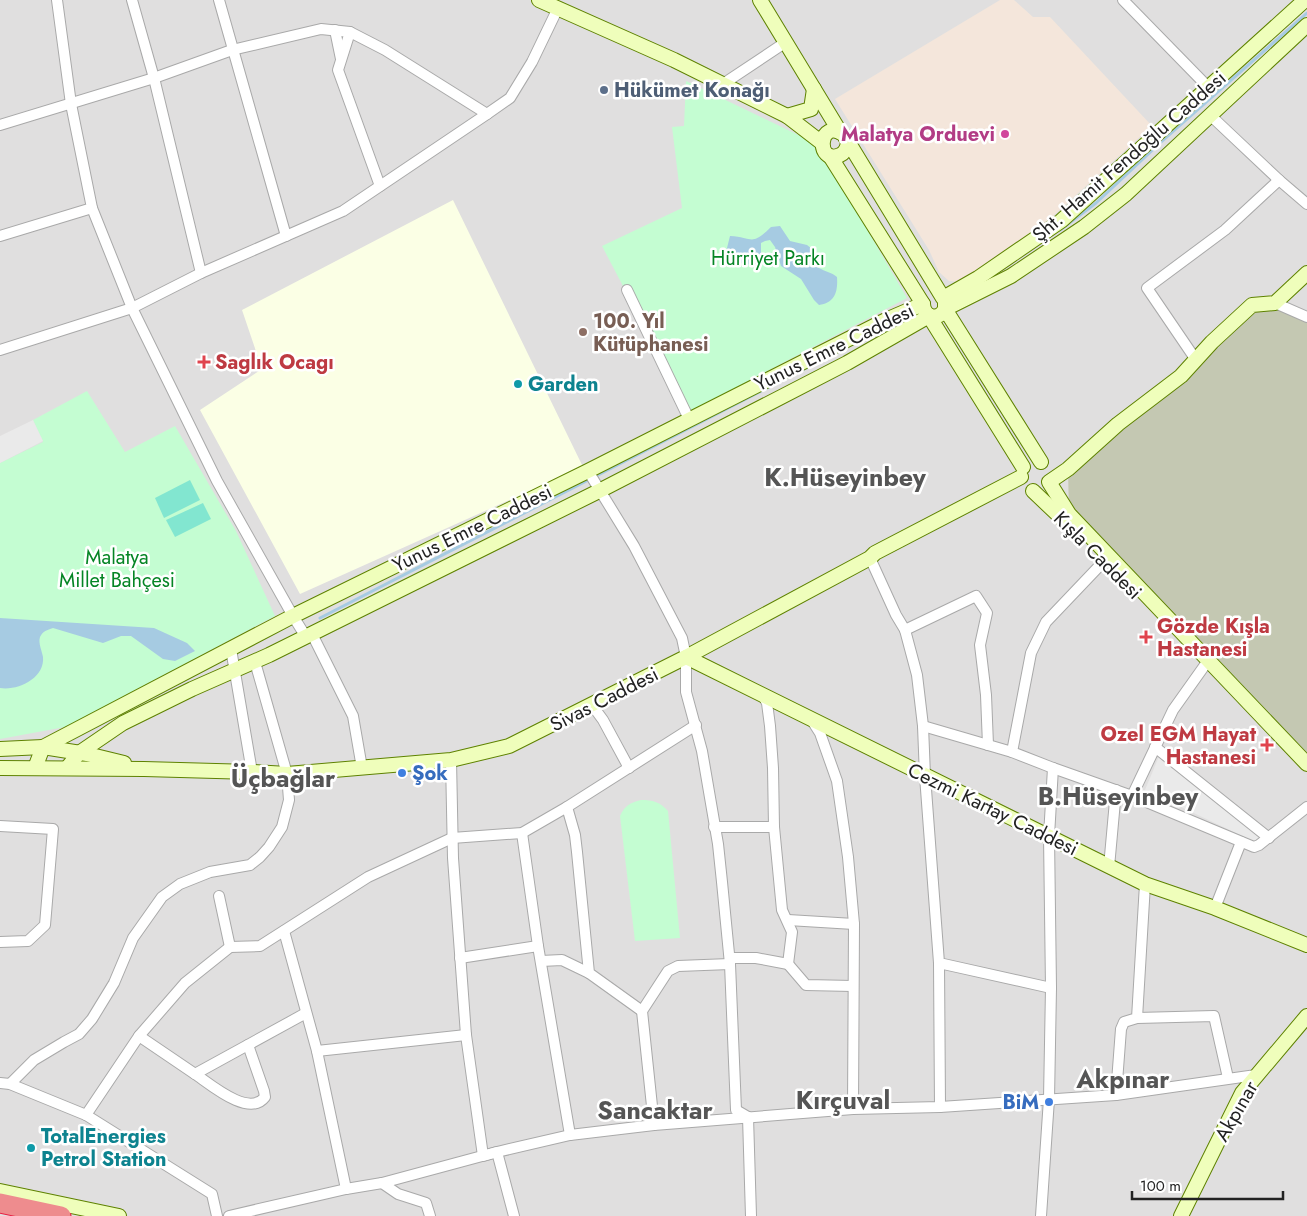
<svg xmlns="http://www.w3.org/2000/svg" width="1307" height="1216" font-family="Jost,sans-serif">
<rect width="100%" height="100%" fill="#f2f1e8"/>
<!-- residential -->
<rect fill="#e0dfdf" x="0" y="0" width="1307" height="1216"/>
<!-- education -->
<path fill="#fbffe5" d="M453,200L583,467L300,594L200,410L262,369L242,310Z"/>
<!-- military -->
<path fill="#f4e6db" d="M1000,0H1014L1033,17H1050L1152,126L1042,226L962,282L949,281L939,272L929,250L835,99Z"/>
<!-- construction -->
<path fill="#c4c8b2" d="M1252,305L1307,313V756L1069,514L1068,469Z"/>
<!-- park -->
<g fill="#c4fdd2">
<path d="M686,81L817,144L907,298L689,412L602,246L682,208L672,127L684,126Z"/>
<path d="M87,391L125,452L175,426L236,531L275,616L65,727L0,739V463L43,442L33,420Z"/>
<path d="M641,800C653,800 660,802 668,811L680,938L635,941L620,816C625,805 630,803 641,800Z"/>
</g>
<!-- pitch -->
<g fill="#82e6d0">
<path d="M190,480L200,500L164,518L155,498Z"/>
<path d="M203,503L211,519L175,537L166,520Z"/>
</g>
<!-- parking -->
<g fill="#eaeaea">
<path d="M33,420L43,441L0,463V436Z"/>
<path d="M1160,754L1262,839L1253,841L1145,790Z"/>
</g>
<!-- water -->
<g fill="#a6cbe2">
<path d="M780,226L790,241L807,245L812,249C812,253 811,258 813,261C815,270 831,271 837,277C838,292 835,303 819,305L814,300L801,279L781,266L775,247L770,240L765,241L761,243V262C750,268 732,262 726,252L730,236C753,237 751,247 771,227Z"/>
<path d="M0,618L154,628L187,643L195,651L175,661L163,659L131,636H121L103,643L53,628C47,630 43,631 40,637C38,643 42,651 43,657C45,678 18,691 0,688Z"/>
</g>
<g fill="none" stroke-linecap="round" stroke-linejoin="round">
<!-- stream -->
<g stroke="#a6cbe2" stroke-width="3">
<path d="M1060,230L1096,203L1160,143L1307,13"/>
<path d="M887,327L914,318"/>
<path d="M320,618L843,349"/>
</g>
<defs>
<g id="street">
<path d="M132,0L154,78L201,273"/>
<path d="M219,0L286,236"/>
<path d="M1123,0L1209,88"/>
<path d="M335,30L341,59"/>
<path d="M350,32L338,70L380,186"/>
<path d="M723,84L786,42"/>
<path d="M1210,115L1279,180L1307,204"/>
<path d="M0,125L154,78L232,50L321,29L350,32L385,50L487,114"/>
<path d="M92,208L132,308L217,481L293,616L306,637"/>
<path d="M0,236L92,208L71,104L57,0"/>
<path d="M627,290L689,419"/>
<path d="M1275,303L1307,317"/>
<path d="M0,350L132,308L201,273L343,211L487,114L510,98L532,62L558,8"/>
<path d="M1196,360L1147,288L1225,230L1279,180"/>
<path d="M588,471L634,546L682,638L686,657V692L702,751L718,844L722,882L730,964L736,1110L748,1117"/>
<path d="M870,558L896,615L905,630L917,675L923,726L925,776L939,963L1051,988"/>
<path d="M905,630L976,596L987,613L980,645L986,695L988,745"/>
<path d="M312,634L353,716L362,768"/>
<path d="M231,649L252,772"/>
<path d="M592,705L603,720L629,768"/>
<path d="M811,719L820,733L837,781L848,857L854,924L853,1109"/>
<path d="M923,726L1012,752"/>
<path d="M1155,747L1269,838"/>
<path d="M451,760L453,858L466,1035L483,1156L497,1152L514,1216"/>
<path d="M1053,768L1132,796L1254,847L1259,845L1307,807"/>
<path d="M1132,796L1173,710L1205,665"/>
<path d="M567,807L696,725"/>
<path d="M0,826L53,829L45,925L28,941L0,942"/>
<path d="M714,827H774"/>
<path d="M522,833L538,946L570,1135"/>
<path d="M1109,867L1116,790"/>
<path d="M219,896L230,947"/>
<path d="M1215,908L1241,842"/>
<path d="M788,920L854,924"/>
<path d="M284,931L317,1051L346,1189"/>
<path d="M460,958L538,946"/>
<path d="M730,958H756L788,964L792,932L782,910L774,827L773,768L770,726L767,703L762,694"/>
<path d="M541,961L562,960L589,973"/>
<path d="M939,963L940,1107"/>
<path d="M788,964L806,985L853,986"/>
<path d="M1137,1018L1214,1016L1228,1078"/>
<path d="M139,1036L195,1074L306,1013"/>
<path d="M317,1051L466,1035"/>
<path d="M195,1074C210,1084 249,1118 265,1097L264,1091L248,1045"/>
<path d="M0,1083L10,1084L86,1115L212,1194L217,1216"/>
<path d="M10,1084L34,1060L64,1042L79,1034L92,1019L114,983L133,938L162,897L180,884L210,872L250,865L260,857L269,847L282,827L289,800L287,774L255,662"/>
<path d="M1116,1095L1121,1029L1124,1022L1137,1018L1145,884"/>
<path d="M86,1115L139,1036L185,983L230,947L260,946L368,877L452,838L522,833L567,807L575,835L577,852L589,973L642,1011"/>
<path d="M748,1117L751,1216"/>
<path d="M654,1125L642,1011L668,971L678,966L730,964"/>
<path d="M382,1183L398,1194L426,1203L430,1216"/>
<path d="M229,1216L346,1189L382,1183L497,1152L570,1135L654,1125L853,1109L940,1107L1116,1095L1256,1075"/>
<path d="M1041,1216L1049,1099L1051,988L1049,836L1053,768L1012,752L1031,653L1046,622L1106,559"/>
</g>
<g id="secondary">
<path d="M539,0L674,60L787,116L822,143"/>
<path d="M760,0L840,132"/>
<path d="M787,116L811,109L814,89"/>
<path d="M848,143C847,148 845,153 840,155C815,166 818,116 844,135L943,298L978,278L1061,221L1305,0"/>
<path d="M830,156L923,304C924,318 939,321 945,309L1011,276L1084,227L1126,194L1307,25"/>
<path d="M1307,273L1275,303L1252,305L1212,342L1181,376L1118,424L1068,469L1049,482L1069,514L1307,764"/>
<path d="M945,302V309L1041,462"/>
<path d="M1033,491L1072,528"/>
<path d="M686,657L1145,884L1215,908L1307,945"/>
<path d="M0,749L43,747L87,754L124,763"/>
<path d="M0,768L144,769L252,772L287,774L451,760L509,746L686,657L870,558L875,553L1021,477"/>
<path d="M35,768L43,747L293,616L588,471L888,319L923,304"/>
<path d="M67,768L79,753L123,723L192,689L269,655L601,490L847,363L929,316L1023,467"/>
<path d="M0,1191L119,1216"/>
<path d="M1181,1216L1242,1093L1307,1016"/>
</g>
<path id="highway" d="M0,1203L61,1216"/>
</defs>
<!-- street casing -->
<use href="#street" stroke="#a9a9a9" stroke-width="12"/>
<!-- secondary casing -->
<use href="#secondary" stroke="#5e8200" stroke-width="16"/>
<!-- highway casing -->
<use href="#highway" stroke="#e81e42" stroke-width="21"/>
<!-- street -->
<use href="#street" stroke="#fff" stroke-width="10"/>
<!-- secondary -->
<use href="#secondary" stroke="#effebb" stroke-width="14"/>
<!-- highway -->
<use href="#highway" stroke="#ee8c8e" stroke-width="19"/>
</g>
<!-- markers -->
<circle fill="#5c6f8a" stroke="#fff" stroke-width="2" cx="604" cy="90" r="5"/>
<circle fill="#d1479c" stroke="#fff" stroke-width="2" cx="1005" cy="134" r="5"/>
<circle fill="#8d6e63" stroke="#fff" stroke-width="2" cx="583" cy="332" r="5"/>
<g fill="#e0444e" stroke="#fff" stroke-width="2">
<path d="M201.5 354.5h5v5h5v5h-5v5h-5v-5h-5v-5h5z"/>
<path d="M1143.5 629.5h5v5h5v5h-5v5h-5v-5h-5v-5h5z"/>
<path d="M1264.5 737.5h5v5h5v5h-5v5h-5v-5h-5v-5h5z"/>
</g>
<g fill="#0f9aa8" stroke="#fff" stroke-width="2">
<circle cx="518" cy="384" r="5"/>
<circle cx="31" cy="1148" r="5"/>
</g>
<g fill="#3f7fe0" stroke="#fff" stroke-width="2">
<circle cx="402" cy="773" r="5"/>
<circle cx="1049" cy="1102" r="5"/>
</g>
<g text-anchor="middle" stroke-width="5" stroke-linejoin="round" paint-order="stroke">
<!-- service labels -->
<g font-size="20" font-weight="bold" fill="#4e5e75" stroke="#fff" text-anchor="start">
<text x="614" y="97">Hükümet Konağı</text>
</g>
<!-- hotel labels -->
<g font-size="20" font-weight="bold" fill="#b23c85" stroke="#fff" text-anchor="end">
<text x="995" y="141">Malatya Orduevi</text>
</g>
<!-- street labels -->
<g font-size="20" fill="#222" stroke="#fff">
<text transform="translate(1129 156) rotate(-41)" y="7">Şht. Hamit Fendoğlu Caddesi</text>
<text transform="translate(834 347) rotate(-26)" y="7">Yunus Emre Caddesi</text>
<text transform="translate(472 528) rotate(-26)" y="7">Yunus Emre Caddesi</text>
<text transform="translate(1098 555) rotate(45)" y="7">Kışla Caddesi</text>
<text transform="translate(604 699) rotate(-27)" y="7">Sivas Caddesi</text>
<text transform="translate(993 809) rotate(26)" y="7">Cezmi Kartay Caddesi</text>
<text transform="translate(1236 1111) rotate(-60)" y="7">Akpınar</text>
</g>
<!-- park labels -->
<g font-size="20" fill="#058525" stroke="#fff">
<text x="768" y="265">Hürriyet Parkı</text>
<text x="117" y="564">Malatya<tspan x="117" dy="23">Millet Bahçesi</tspan></text>
</g>
<!-- education labels -->
<g font-size="20" font-weight="bold" fill="#785e54" stroke="#fff" text-anchor="start">
<text x="593" y="328">100. Yıl<tspan x="593" dy="23">Kütüphanesi</tspan></text>
</g>
<!-- health labels -->
<g font-size="20" font-weight="bold" fill="#be3a42" stroke="#fff" text-anchor="start">
<text x="215" y="369">Saglık Ocagı</text>
<text x="1157" y="633">Gözde Kışla<tspan x="1157" dy="23">Hastanesi</tspan></text>
<text x="1256" y="741" text-anchor="end">Ozel EGM Hayat<tspan x="1256" dy="23">Hastanesi</tspan></text>
</g>
<!-- culture labels -->
<g font-size="20" font-weight="bold" fill="#0d838f" stroke="#fff" text-anchor="start">
<text x="528" y="391">Garden</text>
<text x="41" y="1143">TotalEnergies<tspan x="41" dy="23">Petrol Station</tspan></text>
</g>
<!-- shop labels -->
<g font-size="20" font-weight="bold" fill="#366cbe" stroke="#fff" text-anchor="start">
<text x="412" y="780">Şok</text>
<text x="1039" y="1109" text-anchor="end">BiM</text>
</g>
<!-- district labels -->
<g font-size="25" font-weight="bold" fill="#555" stroke="#fff">
<text x="845" y="486">K.Hüseyinbey</text>
<text x="283" y="787">Üçbağlar</text>
<text x="1118" y="805">B.Hüseyinbey</text>
<text x="1123" y="1088">Akpınar</text>
<text x="843" y="1109">Kırçuval</text>
<text x="655" y="1119">Sancaktar</text>
</g>
</g>
<!-- scale -->
<path d="M1132 1191v8h151v-8" fill="none" stroke="#222222" stroke-width="2.5"/>
<text x="1140" y="1191" font-size="15" fill="#222222" stroke="#ffffff" stroke-width="4" paint-order="stroke">100 m</text>
</svg>
